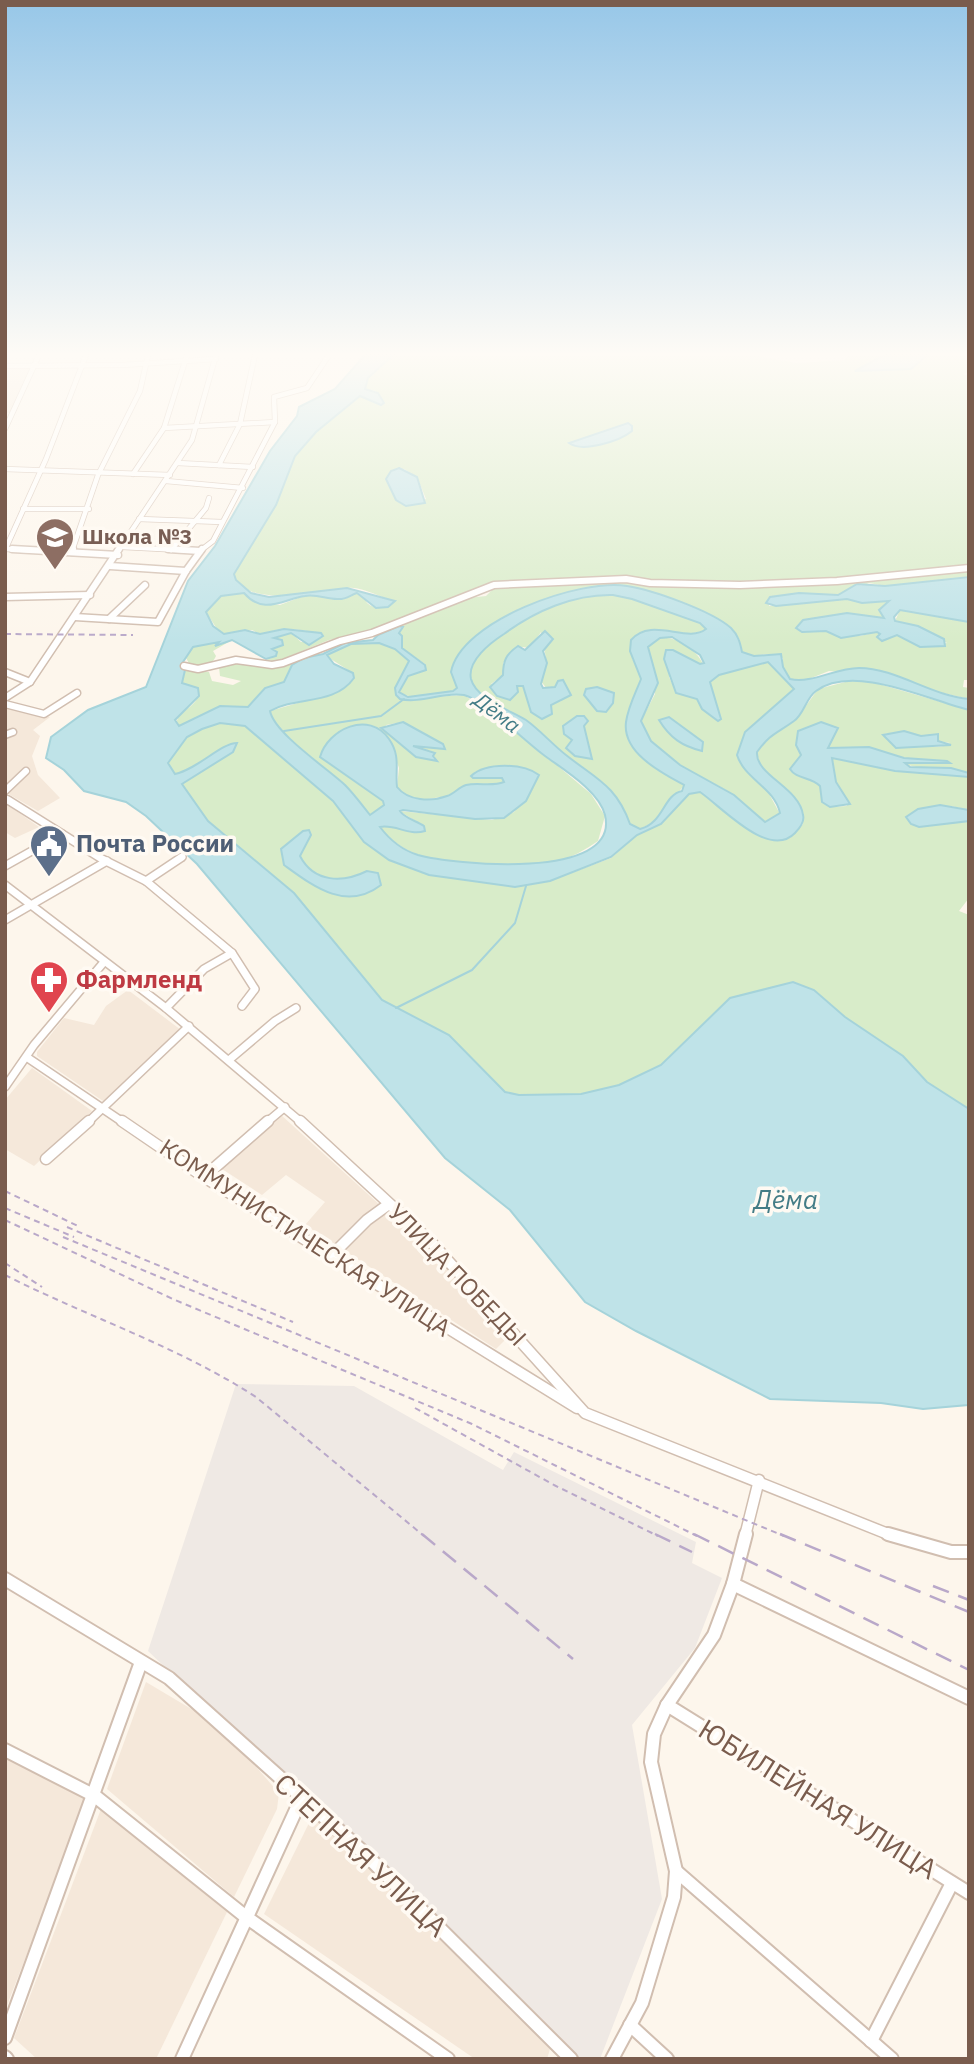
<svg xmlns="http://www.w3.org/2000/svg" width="974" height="2064" font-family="'IBM Plex Sans',sans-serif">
<rect width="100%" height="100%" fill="#fdf6ec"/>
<!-- residential -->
<g fill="#f5e8da">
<path d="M5,366H31L10,413H5Z"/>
<path d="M5,707L50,717L33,730L40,736L32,756L38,775L60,798L38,811L5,792Z"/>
<path d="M5,803L39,827L15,838L5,832Z"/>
<path d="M128,990L181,1030L106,1103L37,1056V1052L64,1018L94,1025L106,1006Z"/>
<path d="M32,1068L92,1111L34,1166L5,1149V1100Z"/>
<path d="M280,1114L381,1206L338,1246L305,1225L325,1202L286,1175L262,1195L219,1167Z"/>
<path d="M385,1209L432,1249L510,1335L496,1349L342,1249Z"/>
<path d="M146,1682L220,1726L279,1793L277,1809L234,1897L107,1789Z"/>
<path d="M5,1756L87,1799L6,2008H5Z"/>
<path d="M101,1809L227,1912L156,2059H37L14,2038Z"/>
<path d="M313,1815L361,1857L550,2049L547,2059H475L264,1914Z"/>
</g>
<!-- industrial -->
<path fill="#efe9e4" d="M236,1384L354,1386L503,1470L514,1452L696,1542L692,1563L722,1578L695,1648L632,1725L662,1899L600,2059H577L148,1651Z"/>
<!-- green -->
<g fill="#d8ecc9" fill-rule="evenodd">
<path d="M393,355H752L797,363L844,360L848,355H884L855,370L913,367L927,355L969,356V372L963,374L969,376V577L885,586L869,583L838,595H779L770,597L769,606L847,599L862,603L890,601L883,607L885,619L847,613L803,620L802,632L826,631L860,636L877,632L880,633L877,637L897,635L920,647L947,643L918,626L895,621L900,610L969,622V680H964L963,687L969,688V699L926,689L896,677L829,671L801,682L790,679L783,667V658L769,654L747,656L742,652L739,638L713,617L626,585L602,586L489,627L457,688C445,696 411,701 399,692L408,675L426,670L425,664L402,648L398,633L403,627L399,626L468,598L486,596L494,588L493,584L374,629L329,640L275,662L266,659L272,658V649L279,647L274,638L291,633L301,642L316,641L322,636C301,627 281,628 260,634L252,630L229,634L219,632L206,612L221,596L244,593L250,599L280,605L306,595H320L335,599L354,593L364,596L367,603C375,610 387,610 395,601C380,598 362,586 348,588C320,591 245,610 234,574L276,505L295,456L316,432L360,396L376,403V391L365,389L368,378ZM404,469L417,477L426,499L401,504L387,483Z"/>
<path d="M613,595L632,599L700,623L706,629C693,639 657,627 637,634L632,658L641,679L626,719L656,769L684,785L659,819L640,829L630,824C616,785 596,780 566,756C553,745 540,730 526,720C510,710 476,698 471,679C467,661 490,643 504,634C535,611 574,594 613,595ZM541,632L546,658L540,680L547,689L555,687L558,681L561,701L551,705L552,709L531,712L523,687L491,684L503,675V663L522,647L530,648Z"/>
<path d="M660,638C677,636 696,649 703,664L693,661L669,677L676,692L697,699L702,709L721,718L710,681L719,675L768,662L794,689L745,732L750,776L767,790L780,814L765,822C753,815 744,802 732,794C701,773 652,762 641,721L655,694L648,647Z"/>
<path d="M232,640L213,651L216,656C212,666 200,668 190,665L186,658L193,647L207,642H219L215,646Z"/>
<path d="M379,643L395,649L409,661L395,688L396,696L400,699L464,695L513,728L591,794L605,816L598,841C585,850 571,858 554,862C519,870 447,868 414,853C399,847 390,838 379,827C400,824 400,834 424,826L399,811L492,820L514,812L535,780L532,771C513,767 493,763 475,772L473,778H502L504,782L486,786L470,784L448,796L421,800L403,795L397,787L399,768L389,739L338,733L320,757L383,801L385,805L370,815C361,803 352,791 341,781C323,766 275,733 270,711L336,692L350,683L353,673L326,656L351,644ZM397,723L409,725L438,741L412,746L431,751L437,761L416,757L384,730L386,725Z"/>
<path d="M241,663L271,668L295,663L284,682L260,694L248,707L220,706L179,726L176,724C179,708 201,708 198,688L182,683L185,670L209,672L212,681L233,685L241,681L220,676L219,667Z"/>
<path d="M853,680L872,682L969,710V773C957,771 910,769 905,763L946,764L900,757L869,747L828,748L821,722L798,731C802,757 800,767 820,786L822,801L830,807L847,806L836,782L831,758L895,771L969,777V810L951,806L919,827L969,821V898L959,911L969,915V1109L927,1082L903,1056L845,1017L814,990L730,998L661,1065L619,1085L581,1094L519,1095L505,1092L449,1035L382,1000L294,893L208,821L182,784L209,757L191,771L175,774L168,763L187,737L202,729L220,723L245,726L333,801L364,842L389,860L429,875L515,887L550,881L611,858L637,835L661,824L689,794L701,791L740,824L790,838L803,824L797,801L760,765L757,752L779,728L795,721L818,689ZM904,731L921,736L938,734V741L950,743C932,754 902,740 884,734Z"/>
</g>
<!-- water -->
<g fill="#bfe3e8" stroke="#a5d3da" stroke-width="2" fill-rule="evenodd">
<path d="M365,355H393L368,378L365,389L378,393L384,403L381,405L360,396L316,432L295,456L276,505L234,574L236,580L251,593L269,597L347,588L395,601L388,607L376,608L357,593C350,595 346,600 337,599C326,599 317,594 305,596C283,599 264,616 244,593L221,596L206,612L213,626L224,634L245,630L260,634L284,629L321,633L323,636L309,645L291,633L274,638L282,640L283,645L272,649L277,652L276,656L266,659L232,640L215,646L219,642L193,647L181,665L185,670L182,683L198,688L199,696L175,720L179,726L220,706L248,707L265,688L284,682L292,665L304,658L323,654L345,643L373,640L378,635L399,626L403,627L399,633L402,636V648L425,665L426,670L408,676L399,692L408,697L453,691L457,688L451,672C460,621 580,578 627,586C653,590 712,611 731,628C738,635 740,642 742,652L754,656L781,654L783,667L790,679C812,684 835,668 859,668C896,668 931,696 969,699V710C929,700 853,663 816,691C806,698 804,714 794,721C776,734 771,733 757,752C755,775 800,788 803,815C805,822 800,828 795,833C769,860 722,807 700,792L689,794L661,824L637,835L611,857L550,881L515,887L429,875L389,860L364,842L333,801L245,726L220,723L202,729L187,737L168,763L175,774C198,769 221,743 237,743L233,752L182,784L208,821L294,893L382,1000L449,1035L505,1092L519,1095L581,1094L619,1085L661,1065L730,998L793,982L814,990L845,1017L903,1056L927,1082L969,1109L968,1405L923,1409L881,1403L770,1399L636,1331L585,1302L510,1210L445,1158L197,864L146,816L126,802L84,791L64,770L46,758L51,737L88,710L146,687L188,581L215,546L270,451L297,416L299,407L335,389ZM613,595L632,599L700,623L706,629C687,644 652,616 631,640L630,651L641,679C636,692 628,707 626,722C622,753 662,773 684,785L682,791C663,795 664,823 640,829L630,824C616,785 596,779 566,755C553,745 540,730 526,720C510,710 476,699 471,679C467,661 490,643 504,634C535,611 574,594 613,595ZM672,637L700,655L704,663L700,664L673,650H666L664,659L676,693L697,699L702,709L718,721L721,719L710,682L719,675L768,662L794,689L745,732L737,755C745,780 774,787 780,813L765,822L734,795L680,765L651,741L641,721L658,683L648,647L660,638ZM379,643L395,649L409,661L395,688L396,695L400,699C421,704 444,691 464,695C483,700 527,743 545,756C564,770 599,791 605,815C621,882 450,864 418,855C402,850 389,839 380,827C396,824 408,836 425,831L424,826C417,821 404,818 400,811L403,810L475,819L504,818L526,801L539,775C523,763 486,762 471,776L473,778H502L504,782C491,787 479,782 466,785C459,787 454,794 447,796C431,802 408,801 397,787C395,770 401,756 389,739C369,710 328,729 320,757L383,801L384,805L370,815C362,805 354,794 345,785C328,769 274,733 270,711C296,696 334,706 354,678L353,673L334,664L327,655L351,644Z"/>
<path d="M884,355H927L911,369L855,371Z"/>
<path d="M628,423L632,426V431C620,441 582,453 569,443Z"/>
<path d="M399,468L417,477L425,503L406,506L396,500L386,479L391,471Z"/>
<path d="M969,577V622L900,610L894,617L895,621L918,626L944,639L945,646L920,647L897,635L882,641L877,637L880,634L877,632L841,638L826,631L802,632L796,628L803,620L847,613L884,618L879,610L889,601L862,603L847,599L776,606L766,603L770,597L799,593L838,595L857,584L885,586Z"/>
<path d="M545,631L553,639L543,651L547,663L541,684L543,688L555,687L558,681L563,680L571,695L551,705L552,714L542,719L531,712L523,686H517L518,692L510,700L497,696L490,687L503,675C503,661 506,654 518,646L525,650Z"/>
<path d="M597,687L614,693L613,703L606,712L597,711L584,695L586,689Z"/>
<path d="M577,716H584L588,721L584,726L592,759L575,756L566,748L572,740L564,734L563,726Z"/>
<path d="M669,717L703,742L702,751C682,746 670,738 659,720Z"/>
<path d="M403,722L443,744L445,749L413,746L435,753L433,756L437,761L416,757L381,728Z"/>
<path d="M821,722L838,728L828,748L869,747L904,758L947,761L950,763H905L910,767L951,768L969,773V777L895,771L832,758L836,782L850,804L830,807L822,802L820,786C811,777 796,779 790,769L801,755L796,745L798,731Z"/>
<path d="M904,731L921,736L938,734V741L951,745L896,748L883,735Z"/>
<path d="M940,805L969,810V821L919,827L911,824L906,817L918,809Z"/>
<path d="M309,830L311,835L300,856C314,883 343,883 367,871L378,873L381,885C346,912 313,886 284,865L281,849L303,831Z"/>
</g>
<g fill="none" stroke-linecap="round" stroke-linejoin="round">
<!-- stream -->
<g stroke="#a5d3da" stroke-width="2">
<path d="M284,731L381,716L404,699"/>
<path d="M396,1008L472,970L515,923L526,886"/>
</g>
<defs>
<g id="minor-far4">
<path d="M5,366L123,365L216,359"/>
<path d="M164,428L275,422"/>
<path d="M5,429L39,355"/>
<path d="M178,463L253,467"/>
<path d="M219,465L240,424L255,355"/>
<path d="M5,469L170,475"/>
<path d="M133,474L164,428L187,355"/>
<path d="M166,481L243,488"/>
<path d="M23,509H89"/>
<path d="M139,519L222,522"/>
<path d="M122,547L200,551"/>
<path d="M5,549L45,551"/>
<path d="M5,550L46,459L86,355"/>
<path d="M171,550L206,508L209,498"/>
<path d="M72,551L98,475L140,391L148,355"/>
<path d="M118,551L192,440L216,355"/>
<path d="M200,551L213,541L275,422L274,397L307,388L329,355"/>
</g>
<g id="minor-far3">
<path d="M12,549L118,555"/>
<path d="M168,549L200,551"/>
<path d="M72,552L73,549"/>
<path d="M110,566L186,571"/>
<path d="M5,597L90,595"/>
<path d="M75,617L158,622L186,571L202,549"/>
<path d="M109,619L145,585"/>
<path d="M184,666L198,669L236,660L272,665L283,663L340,641L372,633L494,585L626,579L650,583L740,585L837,581L969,568"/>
<path d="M5,672L30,682"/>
<path d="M5,698L30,682L119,549"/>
<path d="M5,704L44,714L77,693"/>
<path d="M5,735L13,732"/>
<path d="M5,791L26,771"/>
<path d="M5,798L11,802"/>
</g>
<g id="minor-far2">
<path d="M8,800L102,859L146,881L232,953L255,989L242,1006"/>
<path d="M5,866L62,834"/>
<path d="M146,881L182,857"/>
<path d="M5,885L166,1008L302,1123"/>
<path d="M5,920L107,861"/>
<path d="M166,1008L204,969L232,953"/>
<path d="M28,1058L124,1123"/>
<path d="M229,1060L275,1021L296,1008"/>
<path d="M5,1087L34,1045L104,962"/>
<path d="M87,1123L189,1026"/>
<path d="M266,1123L285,1107"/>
</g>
<g id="minor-far1">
<path d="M122,1121L204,1177L577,1408"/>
<path d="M300,1121L432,1243L585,1413L893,1536"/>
<path d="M46,1159L89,1121"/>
<path d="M204,1177L268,1121"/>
<path d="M330,1257L367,1220L389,1204"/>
<path d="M745,1536L759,1480"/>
</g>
<g id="minor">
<path d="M888,1534L951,1552H969"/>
<path d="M5,1579L169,1678L362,1851L571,2059"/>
<path d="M733,1584L969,1698"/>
<path d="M667,1705L969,1893"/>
<path d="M5,1750L95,1796L246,1917L448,2059"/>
<path d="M676,1871L892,2059"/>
<path d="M630,2025L667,2059"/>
<path d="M5,2038L141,1662"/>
<path d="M871,2041L952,1883"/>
<path d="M5,2057L7,2059"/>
<path d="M182,2059L301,1799"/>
<path d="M612,2059L642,2003L674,1897L676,1871L651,1762L654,1734L667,1705L714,1635L733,1584L746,1534"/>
</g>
</defs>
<!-- minor-far4 casing -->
<use href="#minor-far4" stroke="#d1beb0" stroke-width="6"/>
<!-- minor-far3 casing -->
<use href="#minor-far3" stroke="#d1beb0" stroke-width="9"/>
<!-- minor-far2 casing -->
<use href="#minor-far2" stroke="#d1beb0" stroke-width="10"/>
<!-- minor-far1 casing -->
<use href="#minor-far1" stroke="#d1beb0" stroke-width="13"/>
<!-- minor casing -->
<use href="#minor" stroke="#d1beb0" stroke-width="16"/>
<!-- minor-far4 -->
<use href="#minor-far4" stroke="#fff" stroke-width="4.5"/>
<!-- minor-far3 -->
<use href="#minor-far3" stroke="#fff" stroke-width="6"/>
<!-- minor-far2 -->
<use href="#minor-far2" stroke="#fff" stroke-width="7"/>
<!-- minor-far1 -->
<use href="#minor-far1" stroke="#fff" stroke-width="10"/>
<!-- minor -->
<use href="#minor" stroke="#fff" stroke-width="12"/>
<!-- rail-far1 -->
<g stroke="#b9a8c9" stroke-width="2" stroke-dasharray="6 4.5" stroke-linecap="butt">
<path d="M5,634L133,635"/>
<path d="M5,1191L80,1227"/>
<path d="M5,1208L74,1237"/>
<path d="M5,1220L175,1300L472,1424L697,1536"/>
<path d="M67,1227L293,1322"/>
<path d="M63,1237L784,1536"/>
<path d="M5,1263L42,1287"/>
<path d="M5,1275C88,1317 177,1346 256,1397L424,1536"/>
<path d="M415,1408L554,1485L658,1536"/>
</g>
<!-- rail -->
<g stroke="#b9a8c9" stroke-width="2.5" stroke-dasharray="17 10" stroke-linecap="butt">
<path d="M422,1534L573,1659"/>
<path d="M655,1534L692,1552"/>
<path d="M694,1534L969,1670"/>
<path d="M780,1534L969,1612"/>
<path d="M933,1586L969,1600"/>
</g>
</g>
<!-- sky -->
<linearGradient id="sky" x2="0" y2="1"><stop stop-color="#97c7e8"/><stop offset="0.55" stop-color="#fefbf6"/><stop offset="1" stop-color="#fefbf6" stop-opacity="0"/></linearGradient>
<rect width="974" height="644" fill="url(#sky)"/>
<!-- icons -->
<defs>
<symbol id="school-pin" viewBox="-11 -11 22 30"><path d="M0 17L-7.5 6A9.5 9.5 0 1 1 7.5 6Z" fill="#8d6e63" stroke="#fffaf3"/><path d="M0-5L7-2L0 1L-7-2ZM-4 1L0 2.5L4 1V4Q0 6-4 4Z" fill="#fff"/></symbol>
<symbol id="civic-pin" viewBox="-11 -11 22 30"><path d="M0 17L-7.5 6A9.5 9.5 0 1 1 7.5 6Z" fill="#5c6f8a" stroke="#fffaf3"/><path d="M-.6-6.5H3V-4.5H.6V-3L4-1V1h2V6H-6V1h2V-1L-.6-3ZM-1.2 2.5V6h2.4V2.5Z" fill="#fff"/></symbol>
<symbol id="pharmacy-pin" viewBox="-11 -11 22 30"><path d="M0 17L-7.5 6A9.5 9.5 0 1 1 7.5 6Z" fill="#e0444e" stroke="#fffaf3"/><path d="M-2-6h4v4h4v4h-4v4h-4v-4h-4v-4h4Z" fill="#fff"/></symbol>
</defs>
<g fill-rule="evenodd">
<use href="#school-pin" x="33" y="515" width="44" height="60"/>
<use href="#civic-pin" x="27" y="822" width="44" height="60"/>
<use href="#pharmacy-pin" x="27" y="958" width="44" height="60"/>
</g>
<g text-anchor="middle" stroke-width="7" stroke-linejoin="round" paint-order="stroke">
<!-- far-education labels -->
<g font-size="21" font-weight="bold" fill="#785e54" stroke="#fffaf3" text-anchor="start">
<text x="82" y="544">Школа №3</text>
</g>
<!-- far-water labels -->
<g font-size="21" font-style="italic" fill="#437c86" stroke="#fffaf3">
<text transform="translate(497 713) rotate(37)" y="7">Дёма</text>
</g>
<!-- service labels -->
<g font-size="24" font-weight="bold" fill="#4e5e75" stroke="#fffaf3" text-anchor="start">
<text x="76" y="852">Почта России</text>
</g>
<!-- health labels -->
<g font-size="24" font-weight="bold" fill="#be3a42" stroke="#fffaf3" text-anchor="start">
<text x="76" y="988">Фармленд</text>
</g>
<!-- street labels -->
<g font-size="24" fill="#7a5c4d" stroke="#fffaf3">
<text transform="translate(305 1238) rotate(33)" y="8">КОММУНИСТИЧЕСКАЯ УЛИЦА</text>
<text transform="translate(457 1275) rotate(46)" y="8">УЛИЦА ПОБЕДЫ</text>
</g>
<!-- water labels -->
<g font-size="26" font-style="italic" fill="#437c86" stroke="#fffaf3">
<text x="786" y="1209">Дёма</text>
</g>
<!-- near-street labels -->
<g font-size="28" fill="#7a5c4d" stroke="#fffaf3">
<text transform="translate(818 1799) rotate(32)" y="10">ЮБИЛЕЙНАЯ УЛИЦА</text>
<text transform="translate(361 1855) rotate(43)" y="10">СТЕПНАЯ УЛИЦА</text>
</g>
</g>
<!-- border -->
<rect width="974" height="2064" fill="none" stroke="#7a5c4d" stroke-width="14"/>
</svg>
